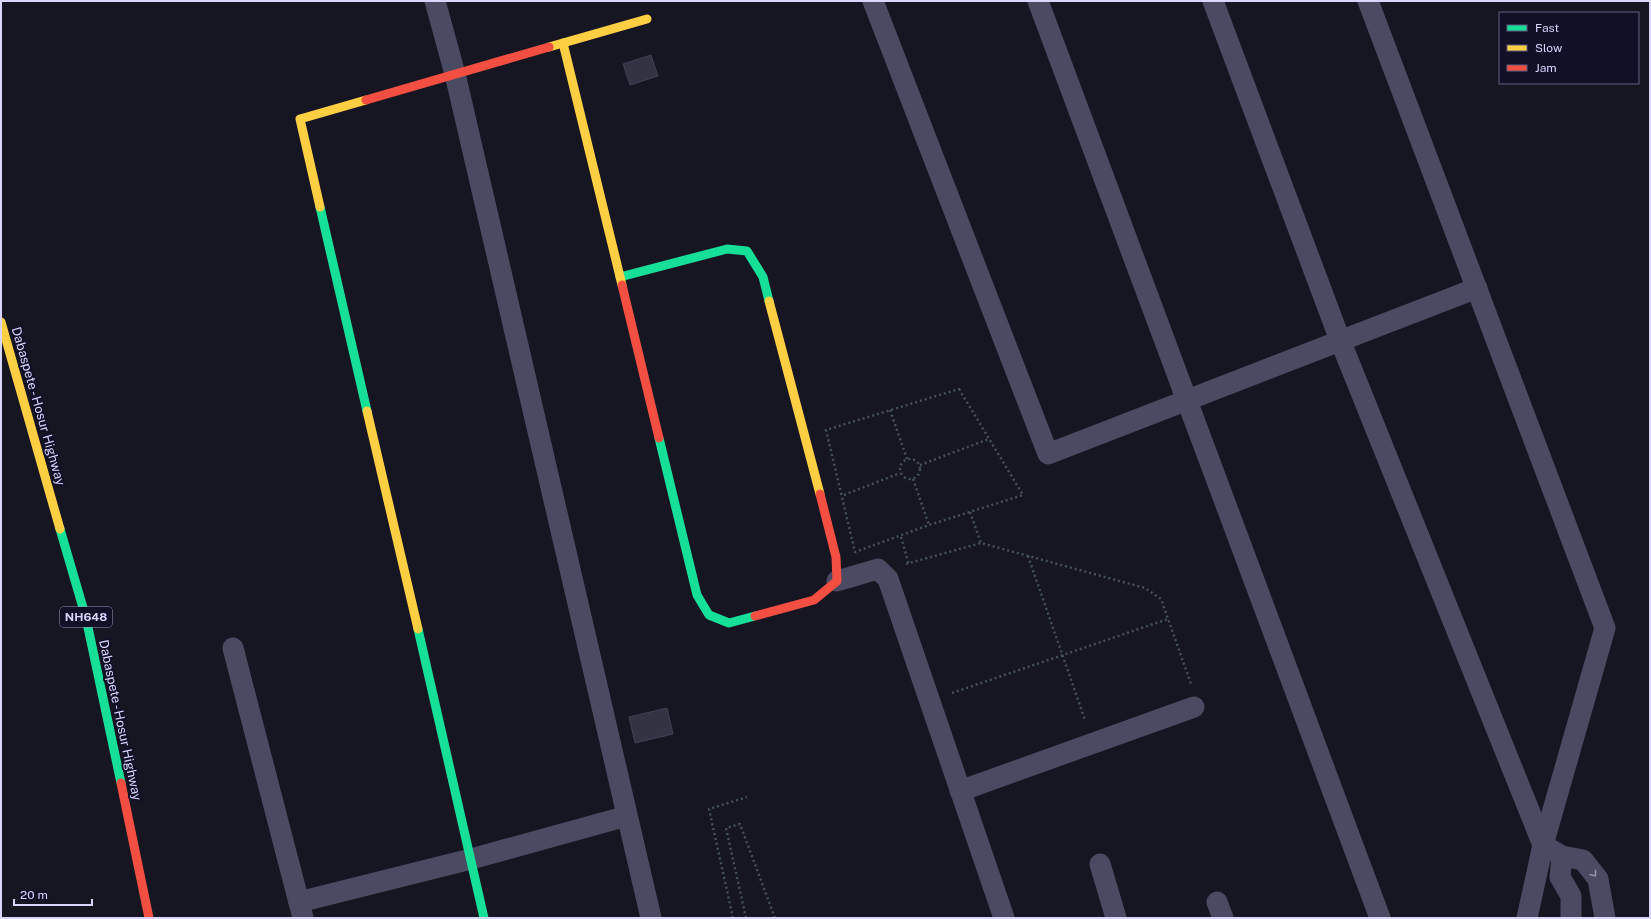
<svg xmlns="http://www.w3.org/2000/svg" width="1651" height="919" font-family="'Public Sans',sans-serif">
<rect width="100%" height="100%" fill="#161522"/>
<!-- building -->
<g fill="#343344" stroke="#434055">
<path d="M651,55L658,76L630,85L623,64Z"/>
<path d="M667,708L673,734L635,743L629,717Z"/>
</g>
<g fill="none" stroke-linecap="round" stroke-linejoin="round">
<!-- path -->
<g stroke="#44515e" stroke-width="2.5" stroke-dasharray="2 3" stroke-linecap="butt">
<path d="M959,389L1023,495L929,525L855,552L826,430Z"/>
<path d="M890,410L907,459"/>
<circle cx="910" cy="469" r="10"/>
<path d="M920,465L989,439"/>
<path d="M913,479L929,525"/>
<path d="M844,495L900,473"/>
<path d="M970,512L981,543"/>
<path d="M901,537L909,565"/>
<path d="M1028,556L1085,720"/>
<path d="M906,564L981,543L1145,588L1161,599L1191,684"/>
<path d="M952,693L1168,619"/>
<path d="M733,918L709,809L747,797"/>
<path d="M746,918L726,828L740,824L775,918"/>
</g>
<!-- street -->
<g stroke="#4a4b62" stroke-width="21">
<path d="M435,1L455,74L651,918"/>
<path d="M873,1L1048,454L1477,288"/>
<path d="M1038,1L1380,918"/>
<path d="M1213,1L1340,340L1543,845L1562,856L1583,860L1598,879L1605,918"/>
<path d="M1368,1L1605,628L1543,845L1527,918"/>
<path d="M837,581L878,569L888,579L1004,918"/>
<path d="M233,648L303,918"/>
<path d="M960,791L1194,707"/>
<path d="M1562,856L1560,877L1571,896V918"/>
<path d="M1100,864L1116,918"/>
<path d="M299,902L471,859L627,816"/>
<path d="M1217,902L1223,918"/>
</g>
<!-- fast -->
<g stroke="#16e098" stroke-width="9">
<path d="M320,207L367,411"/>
<path d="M620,277L727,249L747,251L763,277L769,301"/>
<path d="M659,438L697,595L709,615L729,623L755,616"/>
<path d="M60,529L86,618L121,783"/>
<path d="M418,629L484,918"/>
</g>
<!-- slow -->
<g stroke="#ffcf43" stroke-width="9">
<path d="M563,43L622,285"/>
<path d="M549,47L647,19"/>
<path d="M320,207L300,119L366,100"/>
<path d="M769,301L820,494"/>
<path d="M1,322L60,529"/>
<path d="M367,411L418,629"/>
</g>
<!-- jam -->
<g stroke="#f24e42" stroke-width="9">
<path d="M366,100L549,47"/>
<path d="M622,285L659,438"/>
<path d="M755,616L814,600L837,581L836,557L820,494"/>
<path d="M121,783L149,918"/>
</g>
</g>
<!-- one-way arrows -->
<defs><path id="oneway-chevron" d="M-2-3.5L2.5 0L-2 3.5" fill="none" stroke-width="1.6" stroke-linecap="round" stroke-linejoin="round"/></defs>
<use stroke="#9190b0" href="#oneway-chevron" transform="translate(1594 874) rotate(52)"/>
<g text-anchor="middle" stroke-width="4" stroke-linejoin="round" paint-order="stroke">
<!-- shield labels -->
<rect fill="#121027" stroke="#9d9bbe" stroke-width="1" x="60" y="607" width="52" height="20" rx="3"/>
<g font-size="12" font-weight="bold" fill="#d8d6ff">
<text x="86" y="621">NH648</text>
</g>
<!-- street labels -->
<g font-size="13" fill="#d8d6ff" stroke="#121027">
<text transform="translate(39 406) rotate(74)" y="5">Dabaspete - Hosur Highway</text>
<text transform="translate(121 720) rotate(78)" y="5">Dabaspete - Hosur Highway</text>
</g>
</g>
<!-- border -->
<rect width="1651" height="919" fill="none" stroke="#d8d6ff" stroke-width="4"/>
<!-- legend -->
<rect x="1499" y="12" width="140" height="72" fill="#121027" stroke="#615f7d"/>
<rect x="1507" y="25" width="20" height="6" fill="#16e098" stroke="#615f7d"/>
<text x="1535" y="32" font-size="12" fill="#d8d6ff">Fast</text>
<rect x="1507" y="45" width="20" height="6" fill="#ffcf43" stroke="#615f7d"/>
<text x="1535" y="52" font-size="12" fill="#d8d6ff">Slow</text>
<rect x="1507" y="65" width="20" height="6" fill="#f24e42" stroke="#615f7d"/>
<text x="1535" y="72" font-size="12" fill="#d8d6ff">Jam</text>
<!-- scale -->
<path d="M14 899v6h78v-6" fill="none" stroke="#d8d6ff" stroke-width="2"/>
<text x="20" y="899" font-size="12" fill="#d8d6ff" stroke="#121027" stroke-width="3" paint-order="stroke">20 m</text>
</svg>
